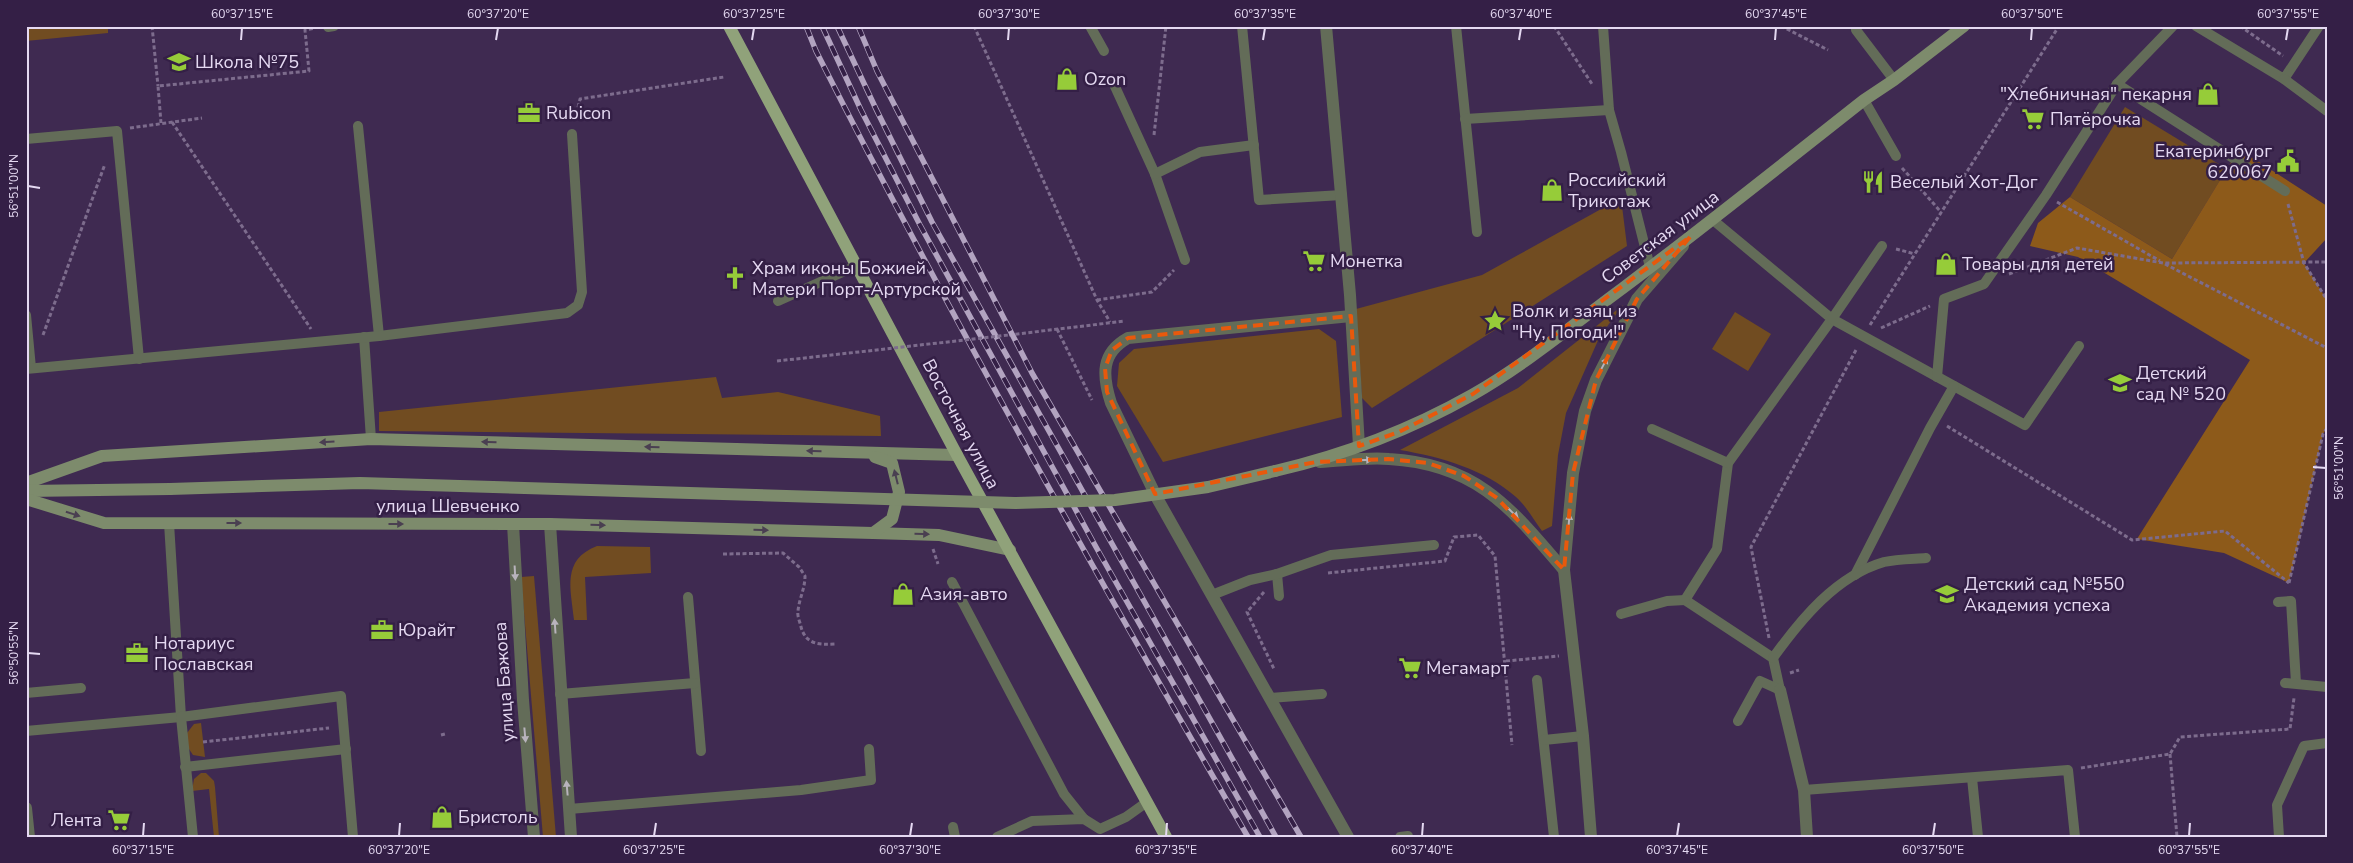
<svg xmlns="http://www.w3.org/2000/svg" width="2353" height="863" font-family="'Nunito Sans',sans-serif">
<rect width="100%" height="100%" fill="#3f2a51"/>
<!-- green -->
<g fill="#714c21">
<path d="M26,26H108V33L26,41Z"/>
<path d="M2125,107L2227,169L2172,259L2070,197Z"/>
<path d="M1621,198L1627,246L1372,408L1362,398L1356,309L1482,275Z"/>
<path d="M1623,305L1600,336L1566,413L1558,455L1552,526L1542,531C1534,520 1526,506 1516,497C1484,469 1441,457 1400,450L1518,388Z"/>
<path d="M1735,312L1771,334L1748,371L1712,349Z"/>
<path d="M1319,329L1336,341L1342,417L1163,462L1117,386L1119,363L1134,349Z"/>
<path d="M716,377L722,398L778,392L880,416L881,436L379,431V412Z"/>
<path d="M597,546L650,547L651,573L585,577L587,620H574C571,589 561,560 597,546Z"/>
<path d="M534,576L556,837H543L521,577Z"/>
<path d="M201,723L205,757L193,755L187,746V733L194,724Z"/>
<path d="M201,773H206L214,781L215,787L219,837H214L209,789L192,791L194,779Z"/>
</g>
<!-- forest -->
<path fill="#8d5a1a" d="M2239,149L2327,206V238L2304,263L2327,300V428L2323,434L2289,583L2224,553L2137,539L2250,360L2078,257L2030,246L2038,223L2070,197L2172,259Z"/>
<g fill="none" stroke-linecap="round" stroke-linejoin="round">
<!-- path -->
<g stroke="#7d6c8d" stroke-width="3" stroke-dasharray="4 2.5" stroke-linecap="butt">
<path d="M152,26L158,86"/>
<path d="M974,26L1097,300L1110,322"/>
<path d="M1554,26L1592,84"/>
<path d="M1781,26L1828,50"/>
<path d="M2240,26L2283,56"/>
<path d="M575,120L580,99L724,77"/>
<path d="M172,122L311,329"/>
<path d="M161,123L158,86L309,71L305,30L315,28"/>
<path d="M130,128L202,118"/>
<path d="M1154,135L1166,26"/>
<path d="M1902,168L1941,212"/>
<path d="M2057,202L2160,261"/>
<path d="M2288,204L2304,263L2327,300"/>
<path d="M1896,249L1915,254"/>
<path d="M2165,264L2327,348"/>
<path d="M2009,274L2077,248L2163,263L2327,262"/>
<path d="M1097,300L1152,292L1174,270"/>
<path d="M1870,325L2059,26"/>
<path d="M1881,328L1930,306"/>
<path d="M1057,329L1092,400"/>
<path d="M43,335L105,164"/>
<path d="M1009,335L1125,321"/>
<path d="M777,361L823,356"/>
<path d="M1947,426L2132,540L2225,531L2289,583"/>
<path d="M933,549L938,564"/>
<path d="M723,554L783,553L799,567L805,576C805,589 799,599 798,611C797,616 800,622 801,627C806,645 820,645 836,644"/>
<path d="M1328,573L1445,561L1454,537L1478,535L1495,556L1512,745"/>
<path d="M2289,583L2323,434L2327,428"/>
<path d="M1264,592L1247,612L1274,669"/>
<path d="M1769,638L1751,547L1857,348"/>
<path d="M1506,661L1559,656"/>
<path d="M1790,673L1799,670"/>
<path d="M441,735L445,734"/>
<path d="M203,742L329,728"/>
<path d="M2170,754L2177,837"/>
<path d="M2081,768L2170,754L2180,737L2290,729L2294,698"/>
</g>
<!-- service -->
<g stroke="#636c58" stroke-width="10">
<path d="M1090,26L1104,51"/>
<path d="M1242,26L1259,200L1342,195"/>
<path d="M1456,26L1477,232"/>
<path d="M1603,26L1609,110"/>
<path d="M1856,26V30L1894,80"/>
<path d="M2196,26L2284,79L2319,26"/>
<path d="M328,27L334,26"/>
<path d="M2284,79L2327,111"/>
<path d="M1112,80L1155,174L1185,260"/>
<path d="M2117,84L2285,191"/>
<path d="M1864,100L1896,156"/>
<path d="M1465,119L1609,110L1621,152L1650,267"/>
<path d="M358,126L379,336"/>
<path d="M26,139L117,131L139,359"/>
<path d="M1155,174L1200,152L1254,145"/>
<path d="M1713,220L1832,319L1728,463L1717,549L1685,600L1773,658L1780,690"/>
<path d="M1882,246L1832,319L2025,425L2079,346"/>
<path d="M778,301L856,266"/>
<path d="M26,315L31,368"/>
<path d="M364,337L371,439"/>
<path d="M26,369L379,336L567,313L578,305L582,292L572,134"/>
<path d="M1937,377L1944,299L1984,284L2046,195L2117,84L2173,26"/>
<path d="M1652,429L1728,463"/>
<path d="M1277,574L1279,596"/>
<path d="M1855,575L1930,428L1954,386"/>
<path d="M952,582L1064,794L1084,819"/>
<path d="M1212,595L1250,580L1277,574L1331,555L1434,545"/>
<path d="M688,597L701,751"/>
<path d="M2278,602L2291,601L2296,683"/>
<path d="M1621,614L1667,601L1685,600"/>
<path d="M1773,658C1801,619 1836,576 1884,562C1897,559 1913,559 1926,558"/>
<path d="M1537,680L1554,837"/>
<path d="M2285,683L2327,687"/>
<path d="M26,693L81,688"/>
<path d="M560,694L695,683"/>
<path d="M1270,698L1322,694"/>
<path d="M1738,721L1760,681L1780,690"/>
<path d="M26,731L181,717L169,523"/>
<path d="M1544,740L1583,736"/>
<path d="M185,767L346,749"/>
<path d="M1972,778L1978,837"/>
<path d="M1804,790L2068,770L2075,837"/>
<path d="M569,809L801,790L871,780L869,749"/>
<path d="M953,827L955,837"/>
<path d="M193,837L181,717L341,696L353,837"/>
<path d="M997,837L1032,821L1084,819L1100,829L1126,817L1147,802"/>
<path d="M1400,837L1408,836"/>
<path d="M2279,837L2277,805L2304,746L2327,743"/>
</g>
<!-- minor -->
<g stroke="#636c58" stroke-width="12">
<path d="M1326,26L1350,295L1359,446"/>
<path d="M1320,462C1343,461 1366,457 1389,459C1477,464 1511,508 1564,570"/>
<path d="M513,524L523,700L534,837"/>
<path d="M1780,690L1804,790L1807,837"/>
<path d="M26,808L29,837"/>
<path d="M1348,837L1157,498L1111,403C1102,375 1101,353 1128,338L1351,316"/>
<path d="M1591,837L1583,736L1564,570L1573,473L1585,411L1596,380L1637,299L1683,246"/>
</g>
<!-- tertiary -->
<path stroke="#636c58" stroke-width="12" d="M550,524L571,837"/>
<!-- secondary -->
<g stroke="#7d8b6c" stroke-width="12">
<path d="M1275,471C1344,455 1410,430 1472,395C1525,365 1574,324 1623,288C1704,227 1784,163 1864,100L1894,80L1964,26"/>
<path d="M26,483L102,456L371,439L957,455"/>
<path d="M26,491L170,489"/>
<path d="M26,499L104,523L550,524L873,533L939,535L1010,550"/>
<path d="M873,533L892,519L899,492L892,463L875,457"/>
</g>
<!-- primary -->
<path stroke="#90a27a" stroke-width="12" d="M729,26L957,455L1166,837"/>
<defs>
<g id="rail">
<path d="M806,26L816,51C951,318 1098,578 1248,837"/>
<path d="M822,26L861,110L920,225L1096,547L1260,837"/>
<path d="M837,26L876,109L932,222L1276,837"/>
<path d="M858,26L877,71L1032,373L1301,837"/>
</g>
</defs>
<!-- rail casing -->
<use href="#rail" stroke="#b2a3c0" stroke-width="5.5"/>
<!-- rail -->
<use href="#rail" stroke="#341f46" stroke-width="4" stroke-dasharray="11" stroke-linecap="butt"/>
<!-- path-bridge -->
<path stroke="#7d6c8d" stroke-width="3" stroke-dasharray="4 2.5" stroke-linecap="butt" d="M823,356L1009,335"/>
<!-- secondary-bridge -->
<path stroke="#7d8b6c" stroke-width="12" d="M170,489L360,483L1015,503L1115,500L1208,487L1275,471"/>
</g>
<!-- one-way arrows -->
<defs><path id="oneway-solid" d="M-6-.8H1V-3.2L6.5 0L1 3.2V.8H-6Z" transform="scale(1.25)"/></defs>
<g fill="#b8b3bc">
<use href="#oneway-solid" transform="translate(1604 364) rotate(-62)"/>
<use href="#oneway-solid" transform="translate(1365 460) rotate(-2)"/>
<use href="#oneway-solid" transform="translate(1513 513) rotate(44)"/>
<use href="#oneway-solid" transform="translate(1569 521) rotate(-85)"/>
<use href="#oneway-solid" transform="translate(515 573) rotate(87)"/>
<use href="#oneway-solid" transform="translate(555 626) rotate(-94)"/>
<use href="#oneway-solid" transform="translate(525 735) rotate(85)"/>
<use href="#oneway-solid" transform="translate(567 788) rotate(-95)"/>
</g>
<g fill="#4a3f51">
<use href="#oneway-solid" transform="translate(327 442) rotate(176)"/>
<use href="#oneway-solid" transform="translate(489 442) rotate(-178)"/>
<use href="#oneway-solid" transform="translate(652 447) rotate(-178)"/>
<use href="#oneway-solid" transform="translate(814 451) rotate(-178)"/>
<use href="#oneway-solid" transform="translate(896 477) rotate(-104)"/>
<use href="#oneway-solid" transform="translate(73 514) rotate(18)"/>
<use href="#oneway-solid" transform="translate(234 523)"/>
<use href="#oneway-solid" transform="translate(396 524)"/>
<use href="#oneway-solid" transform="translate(598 525) rotate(1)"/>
<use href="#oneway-solid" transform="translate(761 530) rotate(1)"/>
<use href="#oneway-solid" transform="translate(922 534) rotate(2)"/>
</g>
<!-- marked area -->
<path fill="none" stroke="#e8590c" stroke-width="4" stroke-dasharray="10 6" stroke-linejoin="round" d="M1690,237L1637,299L1596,380L1573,473L1564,570L1497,498L1464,476L1428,463L1388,459L1316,462L1155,494L1107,392L1105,368L1112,350L1128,338L1351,316L1359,446L1399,432L1473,394Z"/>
<!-- ticks -->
<path fill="none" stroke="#e5d9f2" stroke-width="2" d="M241,40L242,28M496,40L498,28M752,40L754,28M1008,40L1009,28M1263,40L1265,28M1519,40L1521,28M1775,40L1776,28M2031,40L2032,28M2286,40L2288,28M28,186L40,188M2313,467L2326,468M28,653L40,654M143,836L144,823M399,836L400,823M654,836L656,823M910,836L912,823M1166,836L1167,823M1422,836L1423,823M1677,836L1679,823M1933,836L1935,823M2189,836L2190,823"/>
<!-- icons -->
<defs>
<symbol id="school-bare" viewBox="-9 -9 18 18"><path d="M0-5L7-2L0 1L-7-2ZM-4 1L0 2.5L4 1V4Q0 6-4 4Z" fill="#96cc39" stroke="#341f46" stroke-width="2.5" paint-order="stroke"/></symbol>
<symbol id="shop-bare" viewBox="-9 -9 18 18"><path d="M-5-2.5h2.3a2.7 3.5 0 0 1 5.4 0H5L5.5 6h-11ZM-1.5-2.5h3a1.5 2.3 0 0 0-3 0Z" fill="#96cc39" stroke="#341f46" stroke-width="2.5" paint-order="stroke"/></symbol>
<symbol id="office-bare" viewBox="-9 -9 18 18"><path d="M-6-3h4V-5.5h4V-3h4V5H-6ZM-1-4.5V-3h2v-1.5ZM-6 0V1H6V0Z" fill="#96cc39" stroke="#341f46" stroke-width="2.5" paint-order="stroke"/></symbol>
<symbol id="supermarket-bare" viewBox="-9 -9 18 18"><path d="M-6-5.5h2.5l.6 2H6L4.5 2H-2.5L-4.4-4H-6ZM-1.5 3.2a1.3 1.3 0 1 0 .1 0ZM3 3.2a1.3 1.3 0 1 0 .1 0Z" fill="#96cc39" stroke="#341f46" stroke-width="2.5" paint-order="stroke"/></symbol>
<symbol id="civic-bare" viewBox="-9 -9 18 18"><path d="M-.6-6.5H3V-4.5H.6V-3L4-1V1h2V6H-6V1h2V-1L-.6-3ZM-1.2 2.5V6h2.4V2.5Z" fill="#96cc39" stroke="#341f46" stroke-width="2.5" paint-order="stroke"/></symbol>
<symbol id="restaurant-bare" viewBox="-9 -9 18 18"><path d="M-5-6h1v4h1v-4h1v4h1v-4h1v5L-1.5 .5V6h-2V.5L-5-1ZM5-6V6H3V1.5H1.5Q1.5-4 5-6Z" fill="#96cc39" stroke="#341f46" stroke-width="2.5" paint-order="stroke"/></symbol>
<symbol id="church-bare" viewBox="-9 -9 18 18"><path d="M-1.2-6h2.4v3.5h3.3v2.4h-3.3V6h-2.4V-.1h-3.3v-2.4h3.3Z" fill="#96cc39" stroke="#341f46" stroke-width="2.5" paint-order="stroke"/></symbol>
<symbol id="sight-bare" viewBox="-9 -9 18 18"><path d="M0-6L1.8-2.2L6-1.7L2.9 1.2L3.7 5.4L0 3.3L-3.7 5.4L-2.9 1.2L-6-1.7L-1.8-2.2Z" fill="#96cc39" stroke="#341f46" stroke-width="2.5" paint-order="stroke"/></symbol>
</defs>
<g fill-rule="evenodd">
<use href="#school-bare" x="163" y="46" width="32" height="32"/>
<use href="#shop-bare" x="1051" y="63" width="32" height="32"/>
<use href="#shop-bare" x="2192" y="78" width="32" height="32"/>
<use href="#office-bare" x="513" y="97" width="32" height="32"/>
<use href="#supermarket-bare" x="2017" y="103" width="32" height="32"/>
<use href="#civic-bare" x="2272" y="145" width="32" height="32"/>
<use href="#restaurant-bare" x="1857" y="166" width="32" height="32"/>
<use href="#shop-bare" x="1536" y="174" width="32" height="32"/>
<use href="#supermarket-bare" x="1298" y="245" width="32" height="32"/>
<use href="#shop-bare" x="1930" y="248" width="32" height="32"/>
<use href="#church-bare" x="719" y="262" width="32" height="32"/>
<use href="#sight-bare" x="1479" y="305" width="32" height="32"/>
<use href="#school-bare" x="2104" y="367" width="32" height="32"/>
<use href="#shop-bare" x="887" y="578" width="32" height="32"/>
<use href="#school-bare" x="1931" y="578" width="32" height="32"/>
<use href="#office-bare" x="366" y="614" width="32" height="32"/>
<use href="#office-bare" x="121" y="637" width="32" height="32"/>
<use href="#supermarket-bare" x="1394" y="652" width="32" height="32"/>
<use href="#shop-bare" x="426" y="801" width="32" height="32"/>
<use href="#supermarket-bare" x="103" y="804" width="32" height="32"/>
</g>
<g text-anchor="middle" stroke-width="5" stroke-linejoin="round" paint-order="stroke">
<!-- poi labels -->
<g font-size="18" fill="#e5d9f2" stroke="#341f46" text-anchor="start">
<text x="195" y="68">Школа №75</text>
<text x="1084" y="85">Ozon</text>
<text x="2192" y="100" text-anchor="end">"Хлебничная" пекарня</text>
<text x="546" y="119">Rubicon</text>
<text x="2050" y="125">Пятёрочка</text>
<text x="2272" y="157" text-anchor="end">Екатеринбург<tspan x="2272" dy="21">620067</tspan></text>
<text x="1568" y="186">Российский<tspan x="1568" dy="21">Трикотаж</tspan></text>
<text x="1890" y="188">Веселый Хот-Дог</text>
<text x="1330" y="267">Монетка</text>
<text x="1962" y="270">Товары для детей</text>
<text x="752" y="274">Храм иконы Божией<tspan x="752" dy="21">Матери Порт-Артурской</tspan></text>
<text x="1512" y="317">Волк и заяц из<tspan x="1512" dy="21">"Ну, Погоди!"</tspan></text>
<text x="2136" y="379">Детский<tspan x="2136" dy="21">сад № 520</tspan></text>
<text x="1964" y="590">Детский сад №550<tspan x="1964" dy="21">Академия успеха</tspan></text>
<text x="920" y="600">Азия-авто</text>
<text x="398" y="636">Юрайт</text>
<text x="154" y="649">Нотариус<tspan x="154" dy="21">Пославская</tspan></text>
<text x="1426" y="674">Мегамарт</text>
<text x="458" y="823">Бристоль</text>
<text x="102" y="826" text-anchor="end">Лента</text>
</g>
<!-- street labels -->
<g font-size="18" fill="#e5d9f2" stroke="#341f46">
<text transform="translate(1660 237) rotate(-37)" y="6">Советская улица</text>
<text transform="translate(961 424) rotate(62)" y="6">Восточная улица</text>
<text x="448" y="512">улица Шевченко</text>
<text transform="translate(504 682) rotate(-94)" y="6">улица Бажова</text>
</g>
</g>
<!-- border -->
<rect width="2353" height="863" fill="none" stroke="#341f46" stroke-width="55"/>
<rect x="28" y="28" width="2298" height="808" fill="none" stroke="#e5d9f2" stroke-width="2"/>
<g font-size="12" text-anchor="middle" fill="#e5d9f2">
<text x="242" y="18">60°37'15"E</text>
<text x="498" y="18">60°37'20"E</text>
<text x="754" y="18">60°37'25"E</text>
<text x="1009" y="18">60°37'30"E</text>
<text x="1265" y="18">60°37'35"E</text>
<text x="1521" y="18">60°37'40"E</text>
<text x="1776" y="18">60°37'45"E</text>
<text x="2032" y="18">60°37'50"E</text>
<text x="2288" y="18">60°37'55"E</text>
<text transform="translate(14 186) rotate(-90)" y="4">56°51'00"N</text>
<text transform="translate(2339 468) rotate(-90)" y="4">56°51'00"N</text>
<text transform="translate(14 653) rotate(-90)" y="4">56°50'55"N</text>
<text x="143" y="854">60°37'15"E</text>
<text x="399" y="854">60°37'20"E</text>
<text x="654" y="854">60°37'25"E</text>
<text x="910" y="854">60°37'30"E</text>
<text x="1166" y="854">60°37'35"E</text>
<text x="1422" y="854">60°37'40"E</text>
<text x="1677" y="854">60°37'45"E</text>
<text x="1933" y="854">60°37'50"E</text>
<text x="2189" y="854">60°37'55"E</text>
</g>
</svg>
